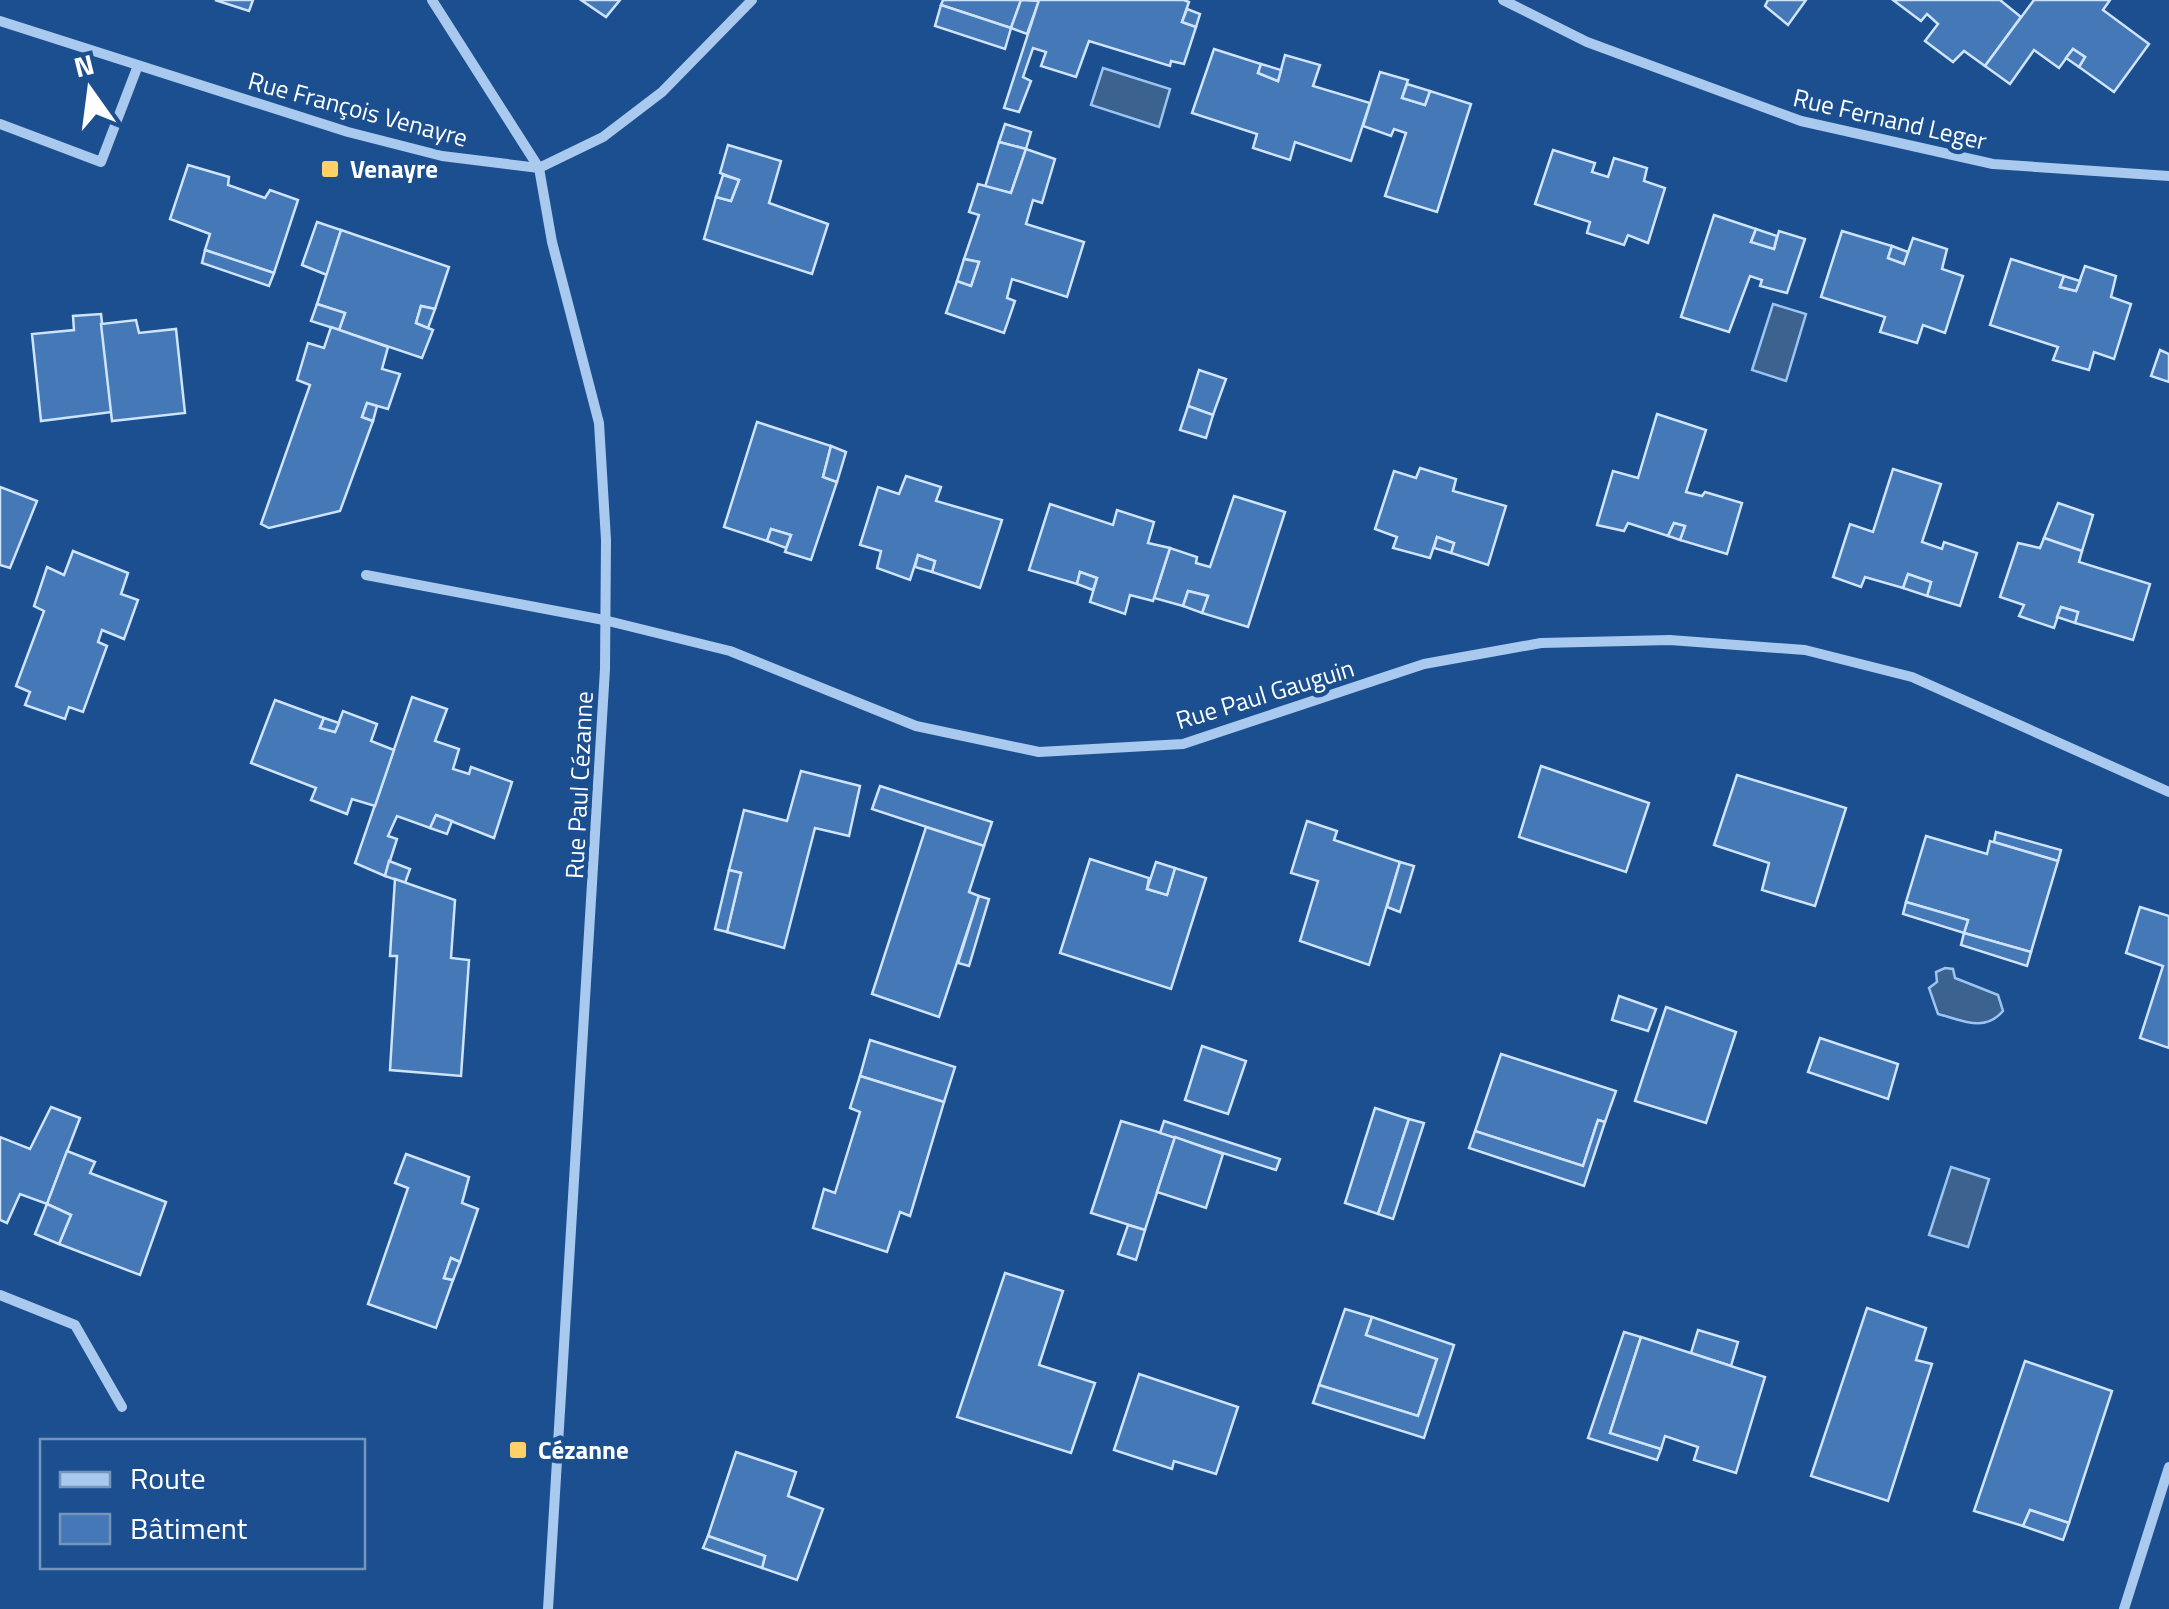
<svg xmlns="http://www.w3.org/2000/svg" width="2169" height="1609" font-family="'Titillium Web',sans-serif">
<rect width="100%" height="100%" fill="#1b4f8f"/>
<!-- water -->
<g fill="#3c6290" stroke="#9cc4f0" stroke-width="2.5">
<path d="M1103,68L1170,89L1159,127L1091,105Z"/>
<path d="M1773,304L1806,314L1786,381L1752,370Z"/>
<path d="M1945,968L1953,969L1955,978L1998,995L2003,1011C1984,1033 1962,1020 1938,1014L1929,988L1937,982L1936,972Z"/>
<path d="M1951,1167L1989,1179L1968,1247L1929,1235Z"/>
</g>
<!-- building -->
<g fill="#4478b7" stroke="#cfe3fa" stroke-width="2.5">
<path d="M215,0H253L249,11Z"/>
<path d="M581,0H620L606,17Z"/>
<path d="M943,0H1021L1011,28L941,5Z"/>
<path d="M1021,0L1039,1L1027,34L1011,28Z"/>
<path d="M1184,0L1189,2L1182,22L1196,27L1184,64L1171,61L1170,66L1089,41L1076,77L1041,66L1046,52L1033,48L1023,77L1031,81L1019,112L1004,108L1039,0Z"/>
<path d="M1768,0H1806L1788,25L1765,6Z"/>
<path d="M1893,0H2000L2021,17L1985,66L1964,51L1953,62L1925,41L1938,24L1927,14L1921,21Z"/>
<path d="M2034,0H2110L2103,10L2149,44L2114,92L2079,67L2085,57L2073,49L2059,68L2034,50L2010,84L1985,66Z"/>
<path d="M941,5L1011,28L1005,49L935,26Z"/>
<path d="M1187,9L1200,14L1196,27L1182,22Z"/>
<path d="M1214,49L1261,64L1258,73L1278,81L1285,55L1320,65L1313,86L1370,103L1351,161L1295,142L1290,160L1253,148L1257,134L1192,113Z"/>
<path d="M2073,49L2085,57L2079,67L2066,58Z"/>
<path d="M1261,64L1281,70L1278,81L1258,73Z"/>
<path d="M1380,72L1408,80L1402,98L1425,105L1430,91L1471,104L1437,212L1385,196L1406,133L1394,129L1391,136L1363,126Z"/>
<path d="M1407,84L1430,91L1425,105L1402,98Z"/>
<path d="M1005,124L1031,132L1026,149L999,142Z"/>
<path d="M999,142L1026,149L1011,193L985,187Z"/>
<path d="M728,145L781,161L769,203L828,224L812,274L704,239L716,197L731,201L739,180L720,173Z"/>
<path d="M1026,149L1055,159L1042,203L1033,200L1026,224L1084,242L1067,297L1012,279L1007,298L1015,301L1004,333L946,313L957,281L971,286L979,262L964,259L979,215L969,212L978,184L1011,193Z"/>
<path d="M1553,150L1595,163L1592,172L1608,177L1614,158L1647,168L1644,181L1665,188L1648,243L1628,235L1624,245L1587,233L1590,222L1535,204Z"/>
<path d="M188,165L229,177L228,185L265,198L270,190L298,200L274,273L205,250L210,234L170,219Z"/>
<path d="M723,175L739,180L731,201L716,197Z"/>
<path d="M1714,215L1756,229L1751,242L1774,249L1779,231L1805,239L1787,293L1760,286L1762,280L1750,276L1729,332L1681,317Z"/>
<path d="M317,222L341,230L327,275L302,265Z"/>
<path d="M1756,229L1777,236L1774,249L1751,242Z"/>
<path d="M341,230L449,267L435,309L421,306L416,323L433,330L422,358L339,330L345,313L317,304Z"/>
<path d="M1842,231L1892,246L1888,258L1904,264L1913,238L1947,249L1942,269L1963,276L1945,333L1923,325L1917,343L1880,332L1885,317L1821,297Z"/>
<path d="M1892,246L1908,252L1904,264L1888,258Z"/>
<path d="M205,250L274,273L269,286L202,263Z"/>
<path d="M964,259L979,262L971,286L957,281Z"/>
<path d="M2011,259L2064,276L2060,287L2076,291L2085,266L2116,276L2111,297L2131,304L2114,359L2094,352L2089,370L2053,360L2058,347L1990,325Z"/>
<path d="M2064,276L2080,281L2076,291L2060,287Z"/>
<path d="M317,304L345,313L339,330L311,321Z"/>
<path d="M421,306L435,309L428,328L416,323Z"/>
<path d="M101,314L112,412L41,421L32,334L74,330L73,316Z"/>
<path d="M136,320L139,333L176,329L185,413L112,421L101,324Z"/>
<path d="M331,327L388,347L382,369L400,374L388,409L367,403L362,417L373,421L340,511L269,528L261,524L310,385L297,380L308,343L324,348Z"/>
<path d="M2160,350L2169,354V382L2151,376Z"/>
<path d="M1199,370L1226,379L1213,415L1188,406Z"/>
<path d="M367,403L377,406L373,421L362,417Z"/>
<path d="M1188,406L1213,415L1206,438L1180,430Z"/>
<path d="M1657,414L1706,430L1686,492L1702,496L1705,492L1742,503L1727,554L1680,540L1685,526L1674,523L1668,536L1628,523L1624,531L1597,525L1613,471L1638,478Z"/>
<path d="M757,422L831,446L823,477L837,482L811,560L785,552L791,535L771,529L767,541L724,527Z"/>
<path d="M831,446L846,452L837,482L823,477Z"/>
<path d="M1420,468L1456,479L1453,491L1506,506L1488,565L1451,553L1454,543L1437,537L1430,558L1393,548L1397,537L1375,529L1394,471L1416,478Z"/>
<path d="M1893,469L1941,484L1922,542L1942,549L1944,542L1977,553L1960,606L1927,596L1931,582L1908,574L1903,588L1865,577L1861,587L1833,577L1850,524L1873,532Z"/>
<path d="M906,476L941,487L936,501L1002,520L980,588L932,572L935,561L918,555L910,580L877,568L881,551L860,545L878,487L899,494Z"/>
<path d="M0,487L37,501L10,568L0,565Z"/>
<path d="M1234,496L1285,512L1248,627L1202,613L1208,596L1188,591L1183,606L1154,598L1170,548L1197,557L1196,563L1210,567Z"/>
<path d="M2058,503L2093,515L2082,551L2044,538Z"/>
<path d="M1050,504L1113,525L1117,510L1154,522L1148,543L1170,548L1153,601L1130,595L1125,614L1090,602L1097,578L1080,572L1077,584L1029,570Z"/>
<path d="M1674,523L1685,526L1680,540L1668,536Z"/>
<path d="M771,529L791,535L786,548L767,541Z"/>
<path d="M1437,537L1454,543L1451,553L1434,548Z"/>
<path d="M2044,538L2082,551L2079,562L2150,584L2133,640L2075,623L2078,612L2061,607L2054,628L2019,616L2024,605L2000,597L2018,543L2040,548Z"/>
<path d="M73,551L128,573L121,594L138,600L124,639L102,630L98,642L107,646L83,712L69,707L65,719L25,705L30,692L16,686L44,611L34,606L47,567L64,575Z"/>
<path d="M918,555L935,561L932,572L915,567Z"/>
<path d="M1080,572L1097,578L1093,590L1077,584Z"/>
<path d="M1908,574L1931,582L1927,596L1903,588Z"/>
<path d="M1188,591L1208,596L1202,613L1183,606Z"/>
<path d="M2061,607L2078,612L2075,623L2057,617Z"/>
<path d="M412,697L447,709L435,741L459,749L453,769L469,774L471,767L512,782L494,838L436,815L430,828L397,816L388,836L397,839L385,876L355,863Z"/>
<path d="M275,700L324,718L320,728L335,732L343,711L377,724L371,741L394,750L375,806L352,799L347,814L311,800L316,788L251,763Z"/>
<path d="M324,718L339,723L335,732L320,728Z"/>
<path d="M1541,766L1649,803L1626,872L1519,837Z"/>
<path d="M801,771L860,786L849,836L815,828L784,948L727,932L741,873L729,870L744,810L787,821Z"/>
<path d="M1737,775L1846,808L1815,906L1762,890L1769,863L1714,845Z"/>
<path d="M880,786L992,822L984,846L872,809Z"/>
<path d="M436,815L452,821L447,834L430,828Z"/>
<path d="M1307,821L1337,831L1334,840L1400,862L1369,965L1300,941L1318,881L1291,873Z"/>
<path d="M926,827L984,846L969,892L979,896L939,1017L872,994Z"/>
<path d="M1996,832L2061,850L2058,861L1994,842Z"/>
<path d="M1926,836L1987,854L1990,841L2058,861L2031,952L1964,933L1968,920L1906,902Z"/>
<path d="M1090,859L1149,878L1147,889L1167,895L1175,868L1206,878L1171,989L1060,953Z"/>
<path d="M389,861L410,869L405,883L385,876Z"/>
<path d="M1156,862L1175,868L1167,895L1147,889Z"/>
<path d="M1400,862L1414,866L1400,912L1387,907Z"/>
<path d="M729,870L741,873L727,932L715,929Z"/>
<path d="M395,879L455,900L451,958L469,960L461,1076L390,1070L397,956H390Z"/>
<path d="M979,896L989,899L969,966L958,963Z"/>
<path d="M1906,902L1968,920L1964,933L1903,914Z"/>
<path d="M2140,907L2169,916V1048L2140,1038L2163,966L2126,953Z"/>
<path d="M1964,933L2031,952L2027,966L1961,945Z"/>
<path d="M1619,996L1656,1009L1648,1031L1612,1020Z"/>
<path d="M1666,1007L1736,1032L1706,1123L1635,1101Z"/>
<path d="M1820,1038L1898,1064L1888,1099L1808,1072Z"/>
<path d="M870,1040L955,1067L944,1102L860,1076Z"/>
<path d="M1202,1046L1246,1061L1228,1114L1185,1100Z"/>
<path d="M1501,1054L1616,1091L1605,1122L1598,1120L1583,1166L1475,1131Z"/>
<path d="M860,1076L944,1102L910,1216L900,1212L887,1252L813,1228L824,1189L835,1193L860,1112L850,1108Z"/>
<path d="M51,1107L80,1118L47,1204L20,1194L7,1223L0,1220V1137L30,1149Z"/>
<path d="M1375,1108L1409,1119L1378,1214L1345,1203Z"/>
<path d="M1409,1119L1424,1123L1393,1219L1378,1214Z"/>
<path d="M1598,1120L1605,1122L1584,1186L1469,1148L1475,1131L1583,1166Z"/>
<path d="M1121,1121L1175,1137L1145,1230L1091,1213Z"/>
<path d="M1164,1121L1280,1159L1276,1170L1160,1133Z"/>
<path d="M1175,1137L1223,1154L1206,1208L1157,1192Z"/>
<path d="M67,1151L95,1162L90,1173L166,1202L140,1275L59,1244L71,1215L47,1204Z"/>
<path d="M406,1154L469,1177L462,1203L478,1209L460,1262L451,1258L444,1278L453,1280L436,1328L368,1304L408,1188L395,1183Z"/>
<path d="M47,1204L71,1215L59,1244L35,1234Z"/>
<path d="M1128,1225L1145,1230L1136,1260L1118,1254Z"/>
<path d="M451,1258L460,1262L453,1280L444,1278Z"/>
<path d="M1005,1273L1063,1291L1039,1365L1095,1383L1071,1453L957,1417Z"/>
<path d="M1867,1308L1926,1328L1916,1360L1932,1364L1888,1501L1811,1476Z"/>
<path d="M1345,1309L1372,1317L1366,1335L1437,1359L1418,1416L1319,1385Z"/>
<path d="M1372,1317L1454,1345L1424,1438L1313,1403L1319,1385L1418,1416L1437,1359L1366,1335Z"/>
<path d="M1698,1330L1738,1342L1731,1366L1691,1353Z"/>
<path d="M1624,1332L1641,1337L1610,1433L1661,1449L1657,1460L1588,1438Z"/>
<path d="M1641,1337L1765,1377L1736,1473L1694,1460L1698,1447L1665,1436L1661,1449L1610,1433Z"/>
<path d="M2025,1361L2112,1391L2069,1523L2030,1510L2023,1526L1974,1511Z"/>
<path d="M1139,1374L1238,1407L1216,1474L1174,1461L1172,1469L1114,1450Z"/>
<path d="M736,1452L796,1472L788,1496L823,1509L797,1580L762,1568L765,1556L708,1536Z"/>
<path d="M2030,1510L2069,1523L2063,1540L2023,1526Z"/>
<path d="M708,1536L765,1556L762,1568L703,1548Z"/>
</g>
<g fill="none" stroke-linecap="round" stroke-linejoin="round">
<!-- street -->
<g stroke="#a9c9ee" stroke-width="10">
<path d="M432,0L539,168L552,242L599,423L606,540L605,669L548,1609"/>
<path d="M1503,0L1587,42L1801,121L1993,164L2169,176"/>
<path d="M0,21L348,132L442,156L539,168L603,137L662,92L752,0"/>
<path d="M0,124L101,162L137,68"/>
<path d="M366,575L604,620L730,651L916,726L1039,752L1183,744L1424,664L1541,643L1670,640L1805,650L1912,677L2169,792"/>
<path d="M0,1295L75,1325L122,1407"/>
<path d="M2124,1609L2169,1467"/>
</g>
</g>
<!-- markers -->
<g fill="#ffd166" stroke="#1b4f8f" stroke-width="4">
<rect x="320" y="159" width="20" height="20" rx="5"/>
<rect x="508" y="1440" width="20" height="20" rx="5"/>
</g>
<g text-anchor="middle" stroke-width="9" stroke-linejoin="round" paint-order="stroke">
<!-- street labels -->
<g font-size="25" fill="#fff" stroke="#1b4f8f">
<text transform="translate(358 109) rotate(15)" y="9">Rue François Venayre</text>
<text transform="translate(1890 119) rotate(13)" y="9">Rue Fernand Leger</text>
<text transform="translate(1265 694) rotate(-17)" y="9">Rue Paul Gauguin</text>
<text transform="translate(579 785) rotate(-87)" y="9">Rue Paul Cézanne</text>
</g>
<!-- poi labels -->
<g font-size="25" font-weight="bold" fill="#fff" stroke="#1b4f8f" text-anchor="start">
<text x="350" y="178">Venayre</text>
<text x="538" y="1459">Cézanne</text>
</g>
</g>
<!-- legend -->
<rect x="40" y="1439" width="325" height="130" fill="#1b4f8f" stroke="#7695bc" stroke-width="2.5"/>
<rect x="60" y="1472" width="50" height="15" fill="#a9c9ee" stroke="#7695bc" stroke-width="2.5"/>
<text x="130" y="1489" font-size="30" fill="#ffffff">Route</text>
<rect x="60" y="1514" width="50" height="30" fill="#4478b7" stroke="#7695bc" stroke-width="2.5"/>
<text x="130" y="1539" font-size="30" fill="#ffffff">Bâtiment</text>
<!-- north arrow -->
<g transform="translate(90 90) rotate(346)" stroke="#1b4f8f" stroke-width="8" paint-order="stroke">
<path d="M0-8L18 38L0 25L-18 38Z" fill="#ffffff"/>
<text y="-15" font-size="28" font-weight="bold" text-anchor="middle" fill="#ffffff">N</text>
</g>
</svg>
